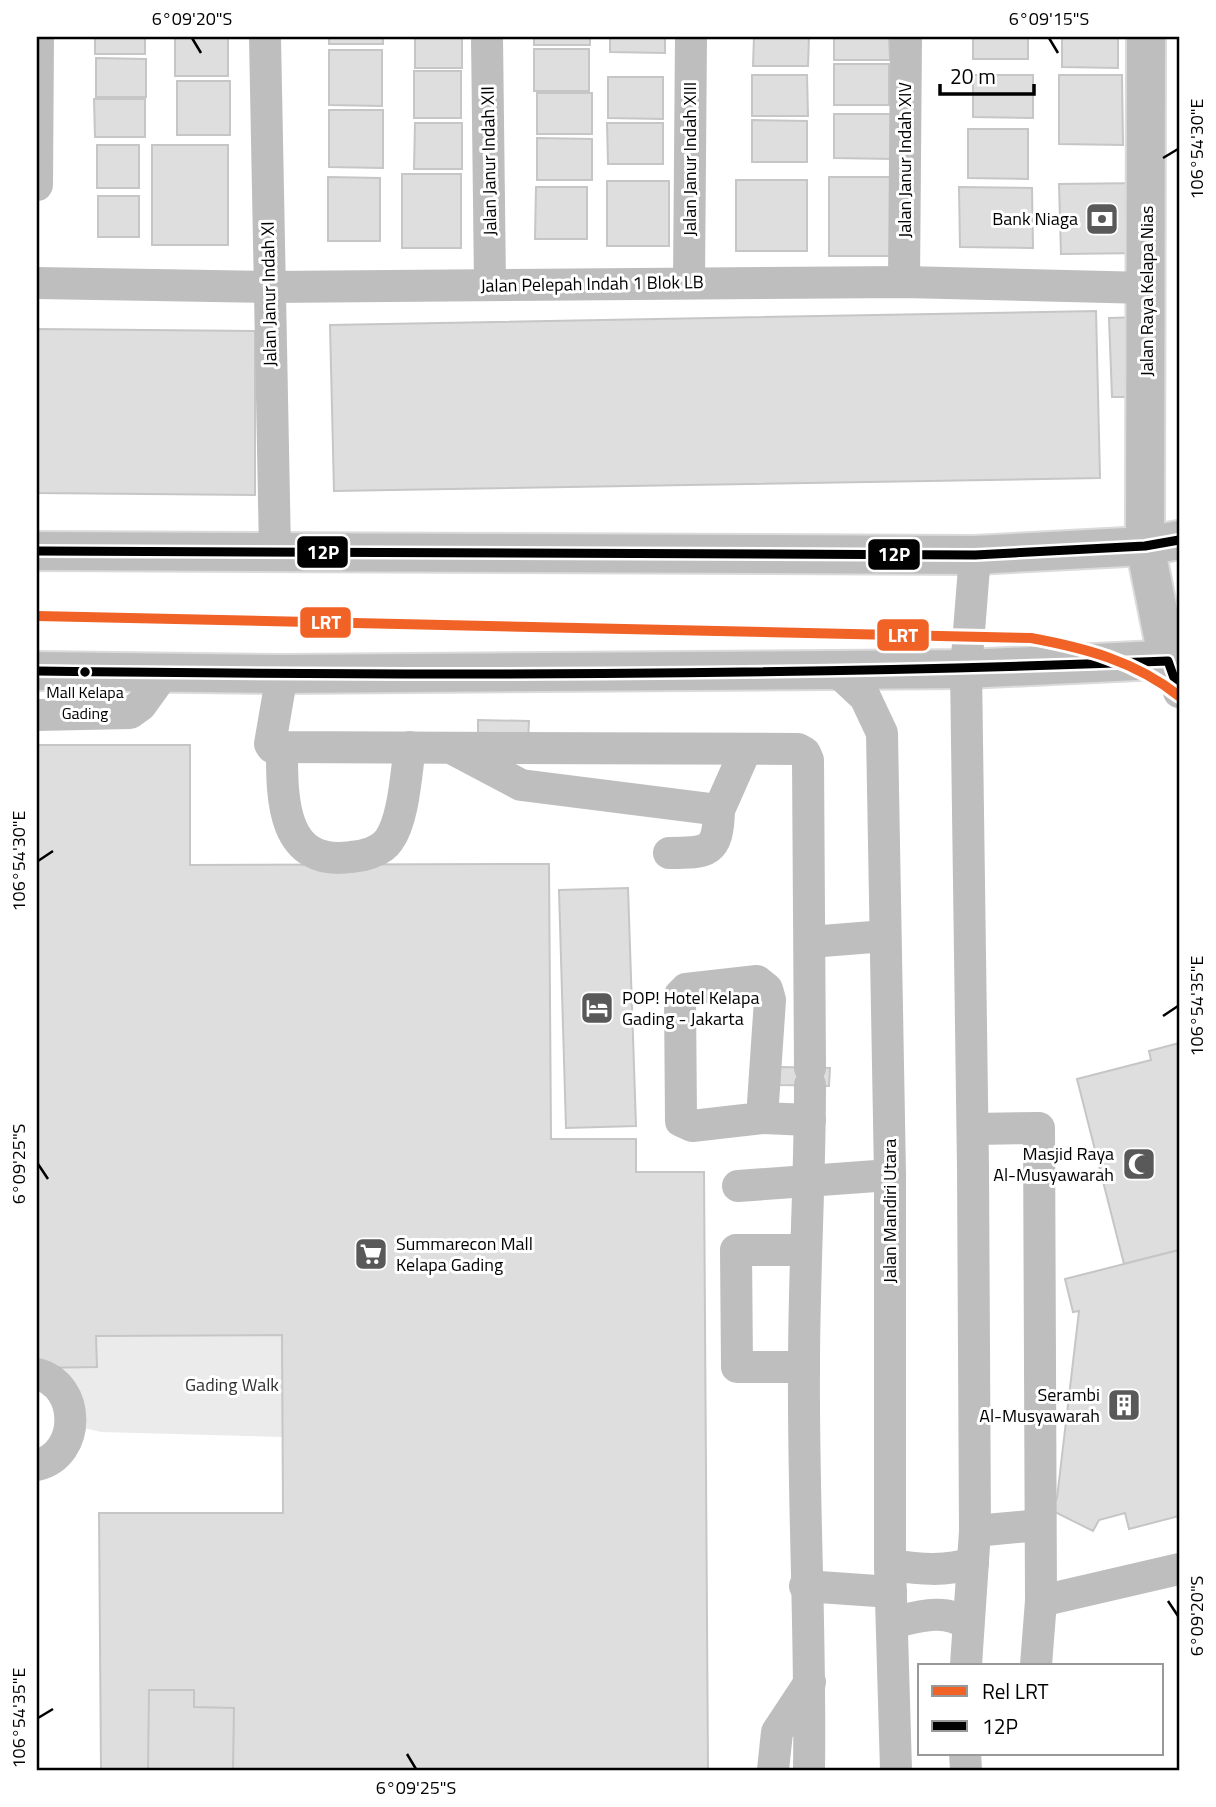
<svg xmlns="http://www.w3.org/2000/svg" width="1216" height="1807" font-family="'Titillium Web',sans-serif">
<rect width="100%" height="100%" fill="#fff"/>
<!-- green -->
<path fill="#ebebeb" d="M282,1335L283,1437L101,1432L67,1424L46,1368L96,1367V1336Z"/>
<!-- building -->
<g fill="#dedede" stroke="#c6c6c6" stroke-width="2">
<rect x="95" y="37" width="50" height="17"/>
<rect x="175" y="37" width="53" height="39"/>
<rect x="329" y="37" width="54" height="7"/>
<rect x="415" y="37" width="47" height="31"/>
<rect x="534" y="37" width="56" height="8"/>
<path d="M610,37H665V53L610,52Z"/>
<path d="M754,37H809L808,66H753Z"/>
<path d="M834,37H889L890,60H834Z"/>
<rect x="973" y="37" width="55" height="22"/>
<path d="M1062,37H1118V68L1062,67Z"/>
<rect x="534" y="49" width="55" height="42"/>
<path d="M329,50H382V106L329,105Z"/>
<path d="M96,58L146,59V97H96Z"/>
<rect x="834" y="64" width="55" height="41"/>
<rect x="414" y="71" width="47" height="47"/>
<path d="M752,75H807L808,116H752Z"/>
<path d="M973,75H1033V118L973,117Z"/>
<path d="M1059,75H1122L1123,145L1059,144Z"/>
<path d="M608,77H663V119L608,118Z"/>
<rect x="177" y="81" width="53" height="54"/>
<rect x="537" y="93" width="55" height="41"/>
<path d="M94,99H145V137H95Z"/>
<path d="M329,110H383V168L329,167Z"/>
<path d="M834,114H894L893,159L834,158Z"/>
<path d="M752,120L807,121V162H752Z"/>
<path d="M415,123H462V169H414Z"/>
<path d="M607,123H663V164H608Z"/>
<path d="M968,129H1028V179L968,178Z"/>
<path d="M537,138L592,139V180H537Z"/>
<rect x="97" y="145" width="42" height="43"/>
<rect x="152" y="145" width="76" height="100"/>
<rect x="402" y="174" width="59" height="74"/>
<path d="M328,177L380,178V241H328Z"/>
<rect x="829" y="177" width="64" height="79"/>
<rect x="736" y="180" width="71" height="71"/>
<rect x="607" y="181" width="62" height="65"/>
<path d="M1144,183L1146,253L1061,254L1059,184Z"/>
<path d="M536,187H587V239H535Z"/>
<path d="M959,187L1032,188L1033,248L960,247Z"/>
<rect x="98" y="196" width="41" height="41"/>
<path d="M1096,311L1100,478L334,491L330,325Z"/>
<path d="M1142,317L1145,397H1112L1109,318Z"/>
<path d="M37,329L255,331V495L37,493Z"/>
<path d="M478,720L529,721L528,740L478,739Z"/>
<path d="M37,745H190V865L549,864L551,1139H636V1172H704L708,1770H101L99,1513H283L282,1335L96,1336L97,1367L37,1368Z"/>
<path d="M628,888L636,1126L566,1128L559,890Z"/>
<path d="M1179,1043V1250L1124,1264L1077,1079L1151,1060L1149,1051Z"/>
<path d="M780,1067L830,1068L829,1086L779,1085Z"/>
<path d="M1179,1250V1516L1129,1529L1125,1513L1099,1520L1093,1531L1051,1510L1057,1498L1079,1311L1073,1312L1065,1279Z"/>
<path d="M149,1690H194V1707L234,1708L233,1770H148Z"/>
</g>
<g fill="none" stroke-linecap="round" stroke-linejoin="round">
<defs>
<g id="major">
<path d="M1146,37L1145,546L1168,661"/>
<path d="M37,551L975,555L1145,546L1179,540"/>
<path d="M37,671L282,674L966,669L1179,659"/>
</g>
</defs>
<!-- major casing -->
<use href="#major" stroke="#dbdbdb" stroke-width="42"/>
<!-- minor -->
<g stroke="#bebebe" stroke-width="32">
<path d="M265,37L275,551"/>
<path d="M487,37L490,285"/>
<path d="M37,185L38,37"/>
<path d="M689,282L691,37"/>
<path d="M904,282L906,37"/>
<path d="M37,283L268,287L904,282L1148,288"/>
<path d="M1168,661L1179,692"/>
<path d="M835,669L865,697L882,733L890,1175V1565L896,1770"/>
<path d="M282,674L270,744L272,747L798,749L805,753L808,760L810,1068"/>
<path d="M37,715L130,713L141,705L164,673"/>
<path d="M282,747C282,795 280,867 351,857C363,856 381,852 389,840C404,819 406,773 410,747"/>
<path d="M455,750L521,785L719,810L746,749"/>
<path d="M669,853C708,853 718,853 719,810"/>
<path d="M810,942L885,936"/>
<path d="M762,1118L770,1000L767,989L757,981L686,989L680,995L681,1121L692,1126L762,1118L810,1120"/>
<path d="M973,1129L1039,1128L1041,1601L1036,1665"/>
<path d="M738,1186L890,1175"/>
<path d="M804,1367H737L736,1250H805"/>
<path d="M37,1374C81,1385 82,1454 37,1465"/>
<path d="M975,1531L1040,1525"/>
<path d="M890,1565C919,1569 945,1572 973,1563"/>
<path d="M805,1586L891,1592"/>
<path d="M1041,1601L1179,1569"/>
<path d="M892,1623C917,1617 946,1607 968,1625"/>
<path d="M966,1665L975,1531L973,1168L966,669L975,555"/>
<path d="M965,1753L966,1770"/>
<path d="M773,1770L777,1732L810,1682"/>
<path d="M809,1770C811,1636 803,1501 804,1367C804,1273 810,1179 810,1085"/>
</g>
<!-- major -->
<use href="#major" stroke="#bebebe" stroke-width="38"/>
<defs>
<g id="bus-1">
<path d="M37,551L975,555L1145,546L1179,540"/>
<path d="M37,671C414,676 791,676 1168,661L1179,692"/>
</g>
</defs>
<!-- bus-1 casing -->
<use href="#bus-1" stroke="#fff" stroke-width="14"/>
<!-- bus-1 -->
<use href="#bus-1" stroke="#010101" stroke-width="9"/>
<defs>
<path id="rail-1" d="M37,616L1031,638C1085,648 1135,661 1179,696"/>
</defs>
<!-- rail-1 casing -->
<use href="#rail-1" stroke="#fff" stroke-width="16"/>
<!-- rail-1 -->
<use href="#rail-1" stroke="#f16227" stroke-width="10"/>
</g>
<!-- ticks -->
<path fill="none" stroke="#000" stroke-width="2.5" d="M192,38L201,53M1049,38L1058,53M1163,158L1178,149M38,861L53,851M1163,1016L1178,1006M38,1164L48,1179M1168,1601L1178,1616M38,1718L53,1709M407,1754L416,1769"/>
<!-- icons -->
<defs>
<symbol id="bank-square" viewBox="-11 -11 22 22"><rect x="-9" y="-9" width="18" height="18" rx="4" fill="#595959" stroke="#fff"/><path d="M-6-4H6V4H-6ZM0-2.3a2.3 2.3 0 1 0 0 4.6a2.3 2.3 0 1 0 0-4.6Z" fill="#fff"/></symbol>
<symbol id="hotel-square" viewBox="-11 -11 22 22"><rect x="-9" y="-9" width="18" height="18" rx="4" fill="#595959" stroke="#fff"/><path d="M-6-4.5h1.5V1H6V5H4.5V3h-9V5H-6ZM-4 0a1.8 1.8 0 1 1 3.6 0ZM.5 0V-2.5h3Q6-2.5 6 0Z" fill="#fff"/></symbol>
<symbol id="mosque-square" viewBox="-11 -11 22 22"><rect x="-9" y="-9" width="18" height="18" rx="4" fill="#595959" stroke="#fff"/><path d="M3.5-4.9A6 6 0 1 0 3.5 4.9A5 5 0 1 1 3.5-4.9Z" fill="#fff"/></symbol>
<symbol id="supermarket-square" viewBox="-11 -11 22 22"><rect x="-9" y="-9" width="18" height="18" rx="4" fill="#595959" stroke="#fff"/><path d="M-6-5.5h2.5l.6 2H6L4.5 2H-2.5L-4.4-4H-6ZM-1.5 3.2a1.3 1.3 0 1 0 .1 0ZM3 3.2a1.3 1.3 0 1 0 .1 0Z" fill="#fff"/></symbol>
<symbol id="building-square" viewBox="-11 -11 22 22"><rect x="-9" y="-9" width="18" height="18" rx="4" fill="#595959" stroke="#fff"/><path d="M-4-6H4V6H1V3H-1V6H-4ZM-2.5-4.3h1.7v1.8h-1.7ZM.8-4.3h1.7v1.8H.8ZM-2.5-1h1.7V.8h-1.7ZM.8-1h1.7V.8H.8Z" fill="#fff"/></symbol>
</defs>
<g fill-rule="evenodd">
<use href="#bank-square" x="1083" y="200" width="38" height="38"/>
<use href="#hotel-square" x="578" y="989" width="38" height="38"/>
<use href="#mosque-square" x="1120" y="1145" width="38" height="38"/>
<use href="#supermarket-square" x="352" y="1235" width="38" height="38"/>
<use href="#building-square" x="1105" y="1386" width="38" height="38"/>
</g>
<!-- markers -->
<circle fill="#000" stroke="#fff" stroke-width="2.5" cx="85" cy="672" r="6"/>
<g text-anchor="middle" stroke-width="6" stroke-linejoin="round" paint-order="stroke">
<!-- bus labels -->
<g font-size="16" fill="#000" stroke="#fff">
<text x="85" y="698">Mall Kelapa<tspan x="85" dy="21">Gading</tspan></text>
</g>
<!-- street labels -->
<g font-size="18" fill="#000" stroke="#fff">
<text transform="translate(690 159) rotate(-90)" y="6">Jalan Janur Indah XIII</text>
<text transform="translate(905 160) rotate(-90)" y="6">Jalan Janur Indah XIV</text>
<text transform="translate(489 161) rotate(-91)" y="6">Jalan Janur Indah XII</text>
<text transform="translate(592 284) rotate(-1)" y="6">Jalan Pelepah Indah 1 Blok LB</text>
<text transform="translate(1147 291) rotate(-90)" y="6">Jalan Raya Kelapa Nias</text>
<text transform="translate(269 294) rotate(-91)" y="6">Jalan Janur Indah XI</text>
<text transform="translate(890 1211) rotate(-90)" y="6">Jalan Mandiri Utara</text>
</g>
<!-- poi labels -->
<g font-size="18" fill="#000" stroke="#fff" text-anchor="end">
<text x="1078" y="225">Bank Niaga</text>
<text x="622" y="1004" text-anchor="start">POP! Hotel Kelapa<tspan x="622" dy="21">Gading - Jakarta</tspan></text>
<text x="1114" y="1160">Masjid Raya<tspan x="1114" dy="21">Al-Musyawarah</tspan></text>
<text x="396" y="1250" text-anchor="start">Summarecon Mall<tspan x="396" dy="21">Kelapa Gading</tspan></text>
<text x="1100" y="1401">Serambi<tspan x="1100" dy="21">Al-Musyawarah</tspan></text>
</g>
<!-- park labels -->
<g font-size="18" fill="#313131" stroke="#fff">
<text x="232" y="1391">Gading Walk</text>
</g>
</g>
<g stroke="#fff" stroke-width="2.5">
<rect x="296" y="535" width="53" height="34" rx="7" fill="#010101"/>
<rect x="867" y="538" width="54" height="33" rx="7" fill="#010101"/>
<rect x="299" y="606" width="53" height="33" rx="7" fill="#f16227"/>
<rect x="876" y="618" width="54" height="34" rx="7" fill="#f16227"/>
</g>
<g font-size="19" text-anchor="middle" font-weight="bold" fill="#fff">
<text x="323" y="559">12P</text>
<text x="894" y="561">12P</text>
<text x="326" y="629">LRT</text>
<text x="903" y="642">LRT</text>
</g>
<!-- border -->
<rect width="1216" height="1807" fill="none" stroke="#ffffff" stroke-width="77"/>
<!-- legend -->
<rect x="918" y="1664" width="245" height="91" fill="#ffffff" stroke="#999999" stroke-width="2"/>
<rect x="932" y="1686" width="35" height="10" fill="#f16227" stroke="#999999" stroke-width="2"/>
<text x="982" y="1699" font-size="21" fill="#000000">Rel LRT</text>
<rect x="932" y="1721" width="35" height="10" fill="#010101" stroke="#999999" stroke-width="2"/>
<text x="982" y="1734" font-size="21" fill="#000000">12P</text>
<!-- scale -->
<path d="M940 84v10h94v-10" fill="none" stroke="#000000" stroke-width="3.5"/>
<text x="950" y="84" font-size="21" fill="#000000" stroke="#ffffff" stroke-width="5" paint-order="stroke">20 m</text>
<rect x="38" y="38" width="1140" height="1731" fill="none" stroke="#000" stroke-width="2.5"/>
<g font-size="18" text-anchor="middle" fill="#000">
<text x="192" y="25">6°09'20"S</text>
<text x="1049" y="25">6°09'15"S</text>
<text transform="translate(1197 149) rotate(-90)" y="6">106°54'30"E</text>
<text transform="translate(19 861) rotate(-90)" y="6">106°54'30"E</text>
<text transform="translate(1197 1006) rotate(-90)" y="6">106°54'35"E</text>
<text transform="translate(19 1164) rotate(-90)" y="6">6°09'25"S</text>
<text transform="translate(1197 1616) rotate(-90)" y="6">6°09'20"S</text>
<text transform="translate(19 1718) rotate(-90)" y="6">106°54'35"E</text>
<text x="416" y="1794">6°09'25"S</text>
</g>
</svg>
